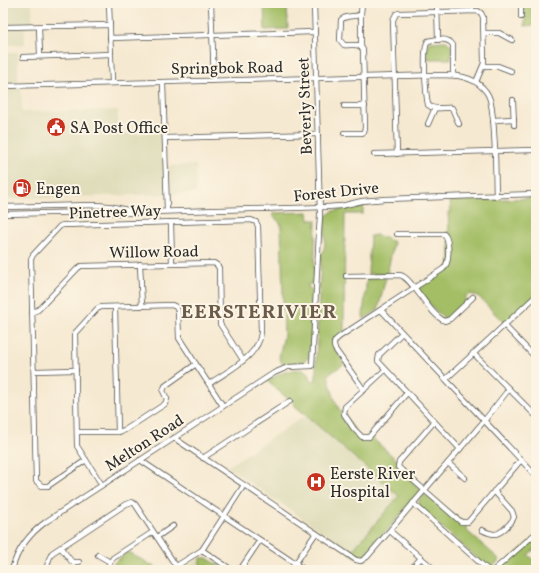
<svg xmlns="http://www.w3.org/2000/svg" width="539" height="573" font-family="Vollkorn,serif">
<rect width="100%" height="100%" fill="#fcf5e5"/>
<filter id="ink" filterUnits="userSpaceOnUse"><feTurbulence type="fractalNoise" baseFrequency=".025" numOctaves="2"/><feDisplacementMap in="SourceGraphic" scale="8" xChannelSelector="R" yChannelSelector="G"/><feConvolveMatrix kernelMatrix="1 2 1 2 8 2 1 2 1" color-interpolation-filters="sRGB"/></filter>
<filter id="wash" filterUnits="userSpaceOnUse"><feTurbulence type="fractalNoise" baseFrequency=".012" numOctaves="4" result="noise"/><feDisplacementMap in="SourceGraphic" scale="16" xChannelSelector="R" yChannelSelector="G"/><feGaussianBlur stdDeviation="0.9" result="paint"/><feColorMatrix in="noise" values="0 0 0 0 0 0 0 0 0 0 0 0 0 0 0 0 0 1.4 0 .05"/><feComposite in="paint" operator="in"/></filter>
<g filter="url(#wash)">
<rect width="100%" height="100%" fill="#f6e9d1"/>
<!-- built -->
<g fill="#e0ddbb">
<path d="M3,3H32V27H25V44L3,45Z"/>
<path d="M18,52V85H21L22,112L118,110V134L164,133L166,166L196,165V193L11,199L6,197L3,194V53Z"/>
<path d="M306,415L399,497L352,552L227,467Z"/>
<path d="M200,558H207L225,570H181Z"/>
</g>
<!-- green -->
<g fill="#a3be65" stroke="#677448">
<path d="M264,3H287L288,29L265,30Z"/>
<path d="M536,6V25L525,26V17H522L523,7Z"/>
<path d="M446,41L451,45V59H427V46L429,42Z"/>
<path d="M536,198V294L505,324L479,297L471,294L466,296L465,303L446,319L443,318L419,293L418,289L420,286L446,269L448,266L450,260L449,237L446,233L449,230L448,212H451L450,201Z"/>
<path d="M363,206V214H345L344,332L333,340L344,364L328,375L334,398L339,409L361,438L371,437L398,461L397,465L421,490L364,558C358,559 355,557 350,553L399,496L294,405L292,400L288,397L287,398L267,381C277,375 297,364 309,373L311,381L316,380V362L321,255C328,246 324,231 324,220H326V216L333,211Z"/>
<path d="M308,212L309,220H316L314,279L312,283L308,285V287L312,290L313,293L310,355C306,364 292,363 283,365L279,357L284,335L281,224L273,216V213Z"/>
<path d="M377,235L394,242L387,274H368L370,236Z"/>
<path d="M367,277H386L378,310L364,319L363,316Z"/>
<path d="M424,494L466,524L467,531L500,560L491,568L487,567L419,507V499Z"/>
<path d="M536,536V548L528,555L536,562V570H497Z"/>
<path d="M128,552L160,570H112L114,563Z"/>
<path d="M200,558H207L221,567L219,570H205L200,567Z"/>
</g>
</g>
<g filter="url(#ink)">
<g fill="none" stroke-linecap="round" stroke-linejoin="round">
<defs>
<g id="minor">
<path d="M109,3L112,83"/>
<path d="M211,3L214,80"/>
<path d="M437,3L438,40"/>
<path d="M521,3V5H536"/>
<path d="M361,14V46"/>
<path d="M521,17V5"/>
<path d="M3,27L110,25"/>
<path d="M39,27L40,55"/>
<path d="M484,33H499L512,40"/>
<path d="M110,38L315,32"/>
<path d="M23,57L111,54"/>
<path d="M484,66H498L511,71"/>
<path d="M453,75V45C448,37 435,39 428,41C422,48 426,95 428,105C435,111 444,107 452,108L459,124"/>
<path d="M163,82L167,211"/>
<path d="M3,86L440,75C455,75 472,76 483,88C487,92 490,98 491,104C496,132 495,166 496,196"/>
<path d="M513,100L514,125"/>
<path d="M344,106H365"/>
<path d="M493,120L514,119"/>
<path d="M428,124L435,108"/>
<path d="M344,133H362L364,132L365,128L363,50C359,42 351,46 344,45L340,40L341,20C346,14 355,18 361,14L362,3"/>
<path d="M165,138L318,134"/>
<path d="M374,154L536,150"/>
<path d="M397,154L393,20L396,14L399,13L478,11L481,13L483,17L484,63L476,82"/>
<path d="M3,207L94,205L109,206L137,212"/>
<path d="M3,214L95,212L131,213L151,212L326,207L341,206L362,201L385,199L536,194"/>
<path d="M171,222L172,264"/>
<path d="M140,264L142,306"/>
<path d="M346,276L400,275C413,278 429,315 445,321L450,319L473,297"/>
<path d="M115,307L118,432"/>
<path d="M381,310L536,476"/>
<path d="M32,312L38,310L78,268L81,266L214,263L217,265L219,268L220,324L243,360"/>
<path d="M504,325L536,358"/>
<path d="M402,333L379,355L378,361L460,449"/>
<path d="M473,353L536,416"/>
<path d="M385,370L345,407L344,414L354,429L362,437H369L407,393"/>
<path d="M34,371L76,370"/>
<path d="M446,379L536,296"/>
<path d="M364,390L335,349C332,342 336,339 342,335L443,269C450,264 450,240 444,234H397"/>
<path d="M434,422L399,462L398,467L461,522H468L521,460"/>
<path d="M77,432H118L125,430L165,404L167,399L163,391L165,386L196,364"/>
<path d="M174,438L356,560L361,561L367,557L484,421L509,389"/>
<path d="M203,458L290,401"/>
<path d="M86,460L48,486H42L36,481L31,259L33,255L60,226L63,225L251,220L256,222L258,226L261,332C260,356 227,371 209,384"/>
<path d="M140,460L305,570"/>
<path d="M448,463L465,478"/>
<path d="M102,485L77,446L75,333L97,309L101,307L172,305L176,307L178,311L179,338L223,406"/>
<path d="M413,503L488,570"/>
<path d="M482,530C486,532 490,534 495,534C501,534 512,522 514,517L512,511L494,491"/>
<path d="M390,531L435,570"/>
<path d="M157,537L173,526"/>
<path d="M61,548L72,562H79"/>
<path d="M202,550L232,570"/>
<path d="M98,555L110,562"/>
<path d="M295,564L316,533"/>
<path d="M12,570C17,550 30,533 47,521L274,373L288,367L312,366L320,214L314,3"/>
<path d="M46,570L49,559L52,553L126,504L132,502L135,504L176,566"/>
<path d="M108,570L110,562L113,558L153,532"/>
<path d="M170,570L202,550L244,485"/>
<path d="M240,570L260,540"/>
<path d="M410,570L421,558"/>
<path d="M494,570L536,533"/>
</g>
</defs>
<!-- minor casing -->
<use href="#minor" stroke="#494844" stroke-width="6"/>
<!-- minor -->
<use href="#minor" stroke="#fff" stroke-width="4.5"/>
</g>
</g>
<!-- icons -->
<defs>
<symbol id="civic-disc" viewBox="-11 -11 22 22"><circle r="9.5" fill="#c8321e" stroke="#fcf5e5"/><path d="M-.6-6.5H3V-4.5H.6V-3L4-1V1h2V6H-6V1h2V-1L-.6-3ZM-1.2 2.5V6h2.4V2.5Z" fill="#fff"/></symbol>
<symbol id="fuel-disc" viewBox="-11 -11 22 22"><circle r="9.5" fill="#c8321e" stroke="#fcf5e5"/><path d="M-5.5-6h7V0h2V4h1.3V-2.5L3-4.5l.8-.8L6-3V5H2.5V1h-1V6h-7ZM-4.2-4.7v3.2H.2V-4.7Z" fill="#fff"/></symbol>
<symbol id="hospital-disc" viewBox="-11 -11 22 22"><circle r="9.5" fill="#c8321e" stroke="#fcf5e5"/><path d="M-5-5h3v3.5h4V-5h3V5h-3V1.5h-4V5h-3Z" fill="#fff"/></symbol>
</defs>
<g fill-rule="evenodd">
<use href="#civic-disc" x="45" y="116" width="22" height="22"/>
<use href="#fuel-disc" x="11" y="177" width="22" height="22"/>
<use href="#hospital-disc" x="305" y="471" width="22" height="22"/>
</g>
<g text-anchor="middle" stroke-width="4" stroke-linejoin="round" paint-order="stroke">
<!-- street labels -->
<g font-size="16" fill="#2b2b2b" stroke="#fcf5e5">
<text transform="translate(227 67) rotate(-1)" y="6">Springbok Road</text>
<text transform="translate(304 106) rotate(-92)" y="6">Beverly Street</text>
<text transform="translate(336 191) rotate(-6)" y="6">Forest Drive</text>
<text transform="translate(115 211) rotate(-2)" y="6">Pinetree Way</text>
<text transform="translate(154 251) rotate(-1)" y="6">Willow Road</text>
<text transform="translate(144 442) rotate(-33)" y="6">Melton Road</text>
</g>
<!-- poi labels -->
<g font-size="16" fill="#2b2b2b" stroke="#fcf5e5" text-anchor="start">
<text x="70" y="133">SA Post Office</text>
<text x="36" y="194">Engen</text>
<text x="330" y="479">Eerste River<tspan x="330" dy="18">Hospital</tspan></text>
</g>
<!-- district labels -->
<g font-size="20" font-weight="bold" letter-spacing="1" fill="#6b5b4a" stroke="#fcf5e5">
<text x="259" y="318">EERSTERIVIER</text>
</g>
</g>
<!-- margin -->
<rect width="539" height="573" fill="none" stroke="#fcf5e5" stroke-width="16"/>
</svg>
